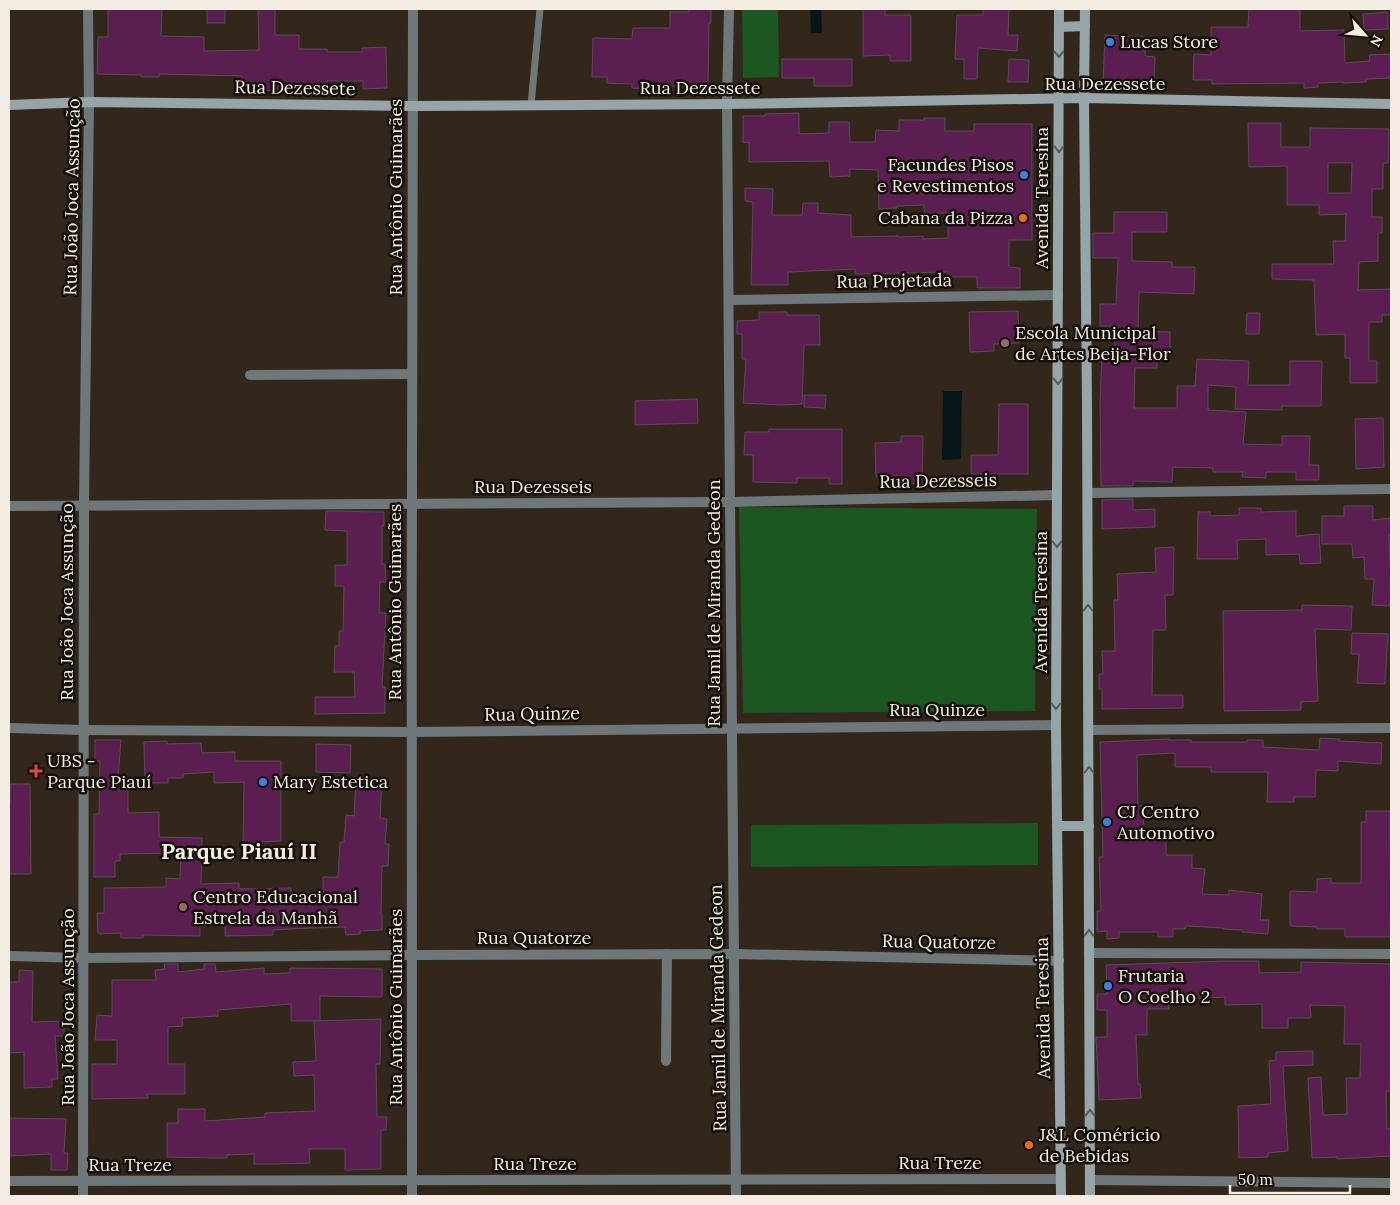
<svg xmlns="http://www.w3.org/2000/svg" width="1400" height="1205" font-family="Lora,serif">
<rect width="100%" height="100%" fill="#32271a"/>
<!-- green -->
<g fill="#1c5620">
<path d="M742,9H778L779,77L743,78Z"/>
<path d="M739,507L1037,509L1035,711L743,713Z"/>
<path d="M1038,823V865L751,867V825Z"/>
</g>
<!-- water -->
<g fill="#071719">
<path d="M810,9H821L822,33H811Z"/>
<path d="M943,391H962L961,459L942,460Z"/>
</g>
<!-- building -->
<g fill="#5b1e51" stroke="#5b4b58" fill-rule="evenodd">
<path d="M108,9H162L161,36L204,37V51L259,50L258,9H275V35H299V49H327V52H362V48L386,47L387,88L363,89V81H327V84L278,86V90L262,91V89H243L242,76L159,74V77H141V75L97,74L98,37H108Z"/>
<rect x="207" y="9" width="18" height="14"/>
<path d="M689,9H711V23H709L708,86H665V87H650V89L632,88V84L607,83V77H592L593,38L632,39L633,28H670V12H689Z"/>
<path d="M863,9H885V15H911V61H890V55L863,56Z"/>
<path d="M983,9H1009L1008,35H1018L1017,51L978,48L977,79H964V59H955L957,15H983Z"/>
<path d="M1249,9H1300V31L1344,30L1345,63L1370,61L1369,55L1391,54V78L1366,79V82L1343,83V82L1318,83V87L1304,88V83L1212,84V80H1193L1194,54L1211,55V27H1248Z"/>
<path d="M1387,12L1388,29L1364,30L1363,14Z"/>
<path d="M1105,35L1146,37L1145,56L1155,57L1154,85L1103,83Z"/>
<path d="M782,59H852V86H814V78H782Z"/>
<path d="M1009,59L1029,60L1028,82H1008Z"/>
<path d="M799,113V134L829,133V122H849L850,142H875L876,130L899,131V120H924V118H945V131H974V124H1032V240H1009V267L1020,268V288H977V277H948V272L855,274V269L788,272V285H751L753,202L745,201V188L773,189L772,215H802L803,203H818V213L851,215V237L898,236V237L923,236V239L948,238V213H924V205L897,206V208L879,209L878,170L850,169V176L830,177L829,161L749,162V142L743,143V116H765V114Z"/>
<path d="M1248,123H1281V147H1310V128L1389,129L1388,163H1383V189H1372V217H1382V233H1378V261L1359,262L1358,290L1391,289V315H1382V322H1369V361H1377V383H1350V358H1345V334L1316,335L1314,280L1272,279V264H1334L1333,241H1345L1346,214L1319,215V205H1287V166L1249,167ZM1328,163H1352L1351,193H1328Z"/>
<path d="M1114,212H1167V232H1132V261L1172,262V267H1195L1194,294L1139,292L1138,331L1170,332V354H1157V368H1135L1134,408H1177V386H1195L1197,359L1249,361L1248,385H1290V361H1322L1321,406H1282V410L1235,409L1236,387L1208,385V410L1246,412L1243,444L1282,445V436H1310L1309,465H1319V480H1296V472H1266V478L1242,477L1243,472H1213V468L1173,467L1172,482L1133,481V486H1101L1100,402L1102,354L1115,355V326H1100V304H1116L1118,258H1093V233H1114Z"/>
<path d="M1018,311L1019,343L994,344V351L970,352L969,312Z"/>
<path d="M759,312H787V315H819L820,345H804L802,404L781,405L743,403L746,359H742V334H737V321L759,320Z"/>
<path d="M1247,313H1260L1259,334H1246Z"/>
<path d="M804,395H826L825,408L804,407Z"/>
<path d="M697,399L698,423L635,425V401Z"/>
<path d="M999,404H1028V474H971V455H998Z"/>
<path d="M1383,418L1384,467L1356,469L1355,419Z"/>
<path d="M769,429H842V484H829V478H797V483L753,482V455H744L745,432H769Z"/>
<path d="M901,436H923L922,484L901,483V476L876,477L875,443L901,442Z"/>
<path d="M1133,499V510L1155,509V527L1102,529V500Z"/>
<path d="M1344,506H1373V520L1391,518V535H1389L1391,580L1390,606L1372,605L1374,579H1365L1364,557L1353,558L1352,544H1322V516H1344Z"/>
<path d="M1239,508H1261V512L1296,511V536L1319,534L1321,563L1300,564L1299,554L1266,555V539L1237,540L1238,559H1197L1198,512H1210V516L1239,515Z"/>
<path d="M326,511L384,512V526H382V564H385L386,582H380L379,613H386L382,687H385V713L315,714V697H355L354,672H334L335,646H339V631H343L344,586H335V565H347V531L325,530Z"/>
<path d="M1174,547L1173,595H1165L1166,630H1153L1152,695H1183V708L1102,709V689H1099V674H1103L1102,651H1115L1114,600H1118L1117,574L1156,572L1155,548Z"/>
<path d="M1302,605L1352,606L1351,630L1315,629L1318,701L1301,702V710L1224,711L1223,611L1302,610Z"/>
<path d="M1352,633L1388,634L1385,684L1357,683L1359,654H1351Z"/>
<path d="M1320,738L1340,739L1339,741L1382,743L1381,764L1338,761V771L1316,770L1315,797H1294V802H1267L1268,772H1211V767H1175V753L1137,755L1138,806H1143L1144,837H1166V855H1192V868L1205,869L1202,894L1229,895V890L1262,894L1260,920H1269L1268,934L1242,932V930L1223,929V928L1186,926L1185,929H1173V937H1158V932H1119V938L1107,939V931L1097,932V911H1101L1099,857H1103L1100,742L1169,739V740H1191V742H1247V740H1263V747L1319,750Z"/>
<path d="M95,740H121L117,790H128V813L159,812V837L202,838L201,884L239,883V889L291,888V893H323V877H338L340,842H344L346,815L354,816L356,777L382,779L380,818L387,819L385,844H389L388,866H382L381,914H382V930L360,931V934L346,935L345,927L310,928L273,930V935L225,936V923H200V936L143,935V938H121V933L98,934L97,913H104V888L166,887V878L180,879L181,853L120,854V861H115V877H94V814H99L100,761H95Z"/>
<path d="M167,741V744L201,743L202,753L235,752V761H281V841L243,843L244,782L214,783V772L183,774V778H168V783H145L144,742Z"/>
<path d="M316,744L351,745L350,773L316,772Z"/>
<path d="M10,784H30L31,874H9V803H10Z"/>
<path d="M1366,811H1390L1391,937H1345V929H1317V927L1290,926V891L1317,892V879L1331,878V883H1361V822H1366Z"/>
<path d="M1224,961H1259V973L1301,972V962L1391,964V1091H1386L1387,1129H1391V1156L1337,1159V1157L1312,1158L1308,1078L1321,1077L1323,1115L1347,1114L1346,1078H1360L1361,1044H1344L1345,1006L1310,1005L1311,1018H1288V1028H1262V1004L1225,1005V997L1169,1000V1009H1147V1035H1136L1138,1084H1140L1141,1098L1099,1100L1096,1037H1107V1010H1097V994H1107L1106,965Z"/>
<path d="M164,964H178V972L204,969V964H215L216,972L264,968V974L290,973V968L382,969V997L320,996V1021H291V1004L218,1010V1016L182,1018L183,1026L168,1027V1064H185V1094H147L148,1098L92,1099V1064H117V1040H95L97,1015L112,1016V980H156L155,970L165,969Z"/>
<path d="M19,970L33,971L32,1022L64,1021V1036H55L58,1079H52V1087L24,1088V1052L9,1053V982H19Z"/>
<path d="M381,1019L380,1064H376L377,1117H387L386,1130H381V1169L345,1170V1149H309L310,1163L277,1164H254V1154L227,1155V1158H211L167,1157V1123H178V1109H205V1121L265,1117V1113L315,1111L314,1075L294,1076L293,1062L316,1061L314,1021Z"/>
<path d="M1313,1051V1065L1283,1066L1288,1151L1268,1153V1157L1239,1158L1238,1106L1271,1104L1269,1061L1276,1060V1052Z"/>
<path d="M9,1118L66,1119L64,1153H68L67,1170H51V1154L9,1156Z"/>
</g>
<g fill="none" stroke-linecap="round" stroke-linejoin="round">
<!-- lane -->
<path stroke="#6e787b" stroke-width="7" d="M531,105L540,9"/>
<!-- street -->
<g stroke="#6e787b" stroke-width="10">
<path d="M729,9L727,104L730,502L736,1196"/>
<path d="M729,300L1058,295"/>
<path d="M250,375L412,374"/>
<path d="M1088,493L1391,489"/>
<path d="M9,506L730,502L1057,495"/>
<path d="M9,728L83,730L411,732L1056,725"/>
<path d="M1089,730L1391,728"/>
<path d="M1089,953L1391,954"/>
<path d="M9,956L85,958L413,955L734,954L1059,961"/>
<path d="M666,1061L667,954"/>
<path d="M1090,1180L1391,1183"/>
<path d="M9,1181L1060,1179"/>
<path d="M83,1196L84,504L89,102L88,9"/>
<path d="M412,1196C413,800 410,405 413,9"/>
</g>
<!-- secondary -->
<g stroke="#95a5a9" stroke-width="10">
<path d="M1059,9L1056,725L1061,1196"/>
<path d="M1085,9L1084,98L1087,404L1090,1196"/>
<path d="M1059,27L1085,26"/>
<path d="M9,105L89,102L412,106L727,104L1084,98L1391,104"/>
<path d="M1057,826H1089"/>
</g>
</g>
<!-- one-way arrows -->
<defs><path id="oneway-chevron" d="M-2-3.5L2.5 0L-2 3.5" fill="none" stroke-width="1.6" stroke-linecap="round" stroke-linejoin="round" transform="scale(1.25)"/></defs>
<g stroke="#565b5a">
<use href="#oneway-chevron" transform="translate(1059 54) rotate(89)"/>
<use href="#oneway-chevron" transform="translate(1059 149) rotate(90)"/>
<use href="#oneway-chevron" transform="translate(1058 381) rotate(90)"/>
<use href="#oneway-chevron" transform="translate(1057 544) rotate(90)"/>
<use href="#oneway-chevron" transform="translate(1088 608) rotate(-90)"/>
<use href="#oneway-chevron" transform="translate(1056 706) rotate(90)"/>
<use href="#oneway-chevron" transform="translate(1089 770) rotate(-90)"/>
<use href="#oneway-chevron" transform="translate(1089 933) rotate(-90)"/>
<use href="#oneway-chevron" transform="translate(1090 1113) rotate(-90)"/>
</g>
<!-- markers -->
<g fill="#3f7fe0" stroke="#16110b" stroke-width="2">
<circle cx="1110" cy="42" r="5"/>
<circle cx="1024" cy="175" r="5"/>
<circle cx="263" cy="782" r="5"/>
<circle cx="1107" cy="822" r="5"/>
<circle cx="1108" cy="986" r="5"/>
</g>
<g fill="#e8710a" stroke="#16110b" stroke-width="2">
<circle cx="1023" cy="218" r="5"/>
<circle cx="1029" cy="1145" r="5"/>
</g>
<g fill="#8d6e63" stroke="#16110b" stroke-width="2">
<circle cx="1005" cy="343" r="5"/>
<circle cx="183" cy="907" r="5"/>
</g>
<path fill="#e0444e" stroke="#16110b" stroke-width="2" d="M33.5 763.5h5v5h5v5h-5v5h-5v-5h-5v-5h5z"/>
<g text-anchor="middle" stroke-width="5" stroke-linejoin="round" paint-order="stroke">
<!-- poi labels -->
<g font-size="18" fill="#f4ede4" stroke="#16110b" text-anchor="start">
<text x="1120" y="48">Lucas Store</text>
<text x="1014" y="171" text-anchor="end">Facundes Pisos<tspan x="1014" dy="21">e Revestimentos</tspan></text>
<text x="1013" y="224" text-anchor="end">Cabana da Pizza</text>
<text x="1015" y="339">Escola Municipal<tspan x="1015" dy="21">de Artes Beija-Flor</tspan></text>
<text x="47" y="767">UBS -<tspan x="47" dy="21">Parque Piauí</tspan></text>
<text x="273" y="788">Mary Estetica</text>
<text x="1117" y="818">CJ Centro<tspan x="1117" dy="21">Automotivo</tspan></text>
<text x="193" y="903">Centro Educacional<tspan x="193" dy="21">Estrela da Manhã</tspan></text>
<text x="1118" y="982">Frutaria<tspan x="1118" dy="21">O Coelho 2</tspan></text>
<text x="1039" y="1141">J&amp;L Coméricio<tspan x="1039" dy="21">de Bebidas</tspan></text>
</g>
<!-- street labels -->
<g font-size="18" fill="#f4ede4" stroke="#16110b">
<text x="1105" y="90">Rua Dezessete</text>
<text transform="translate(295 88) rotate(1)" y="6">Rua Dezessete</text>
<text x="700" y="94">Rua Dezessete</text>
<text transform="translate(72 197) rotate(-89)" y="6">Rua João Joca Assunção</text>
<text transform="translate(396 197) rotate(-90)" y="6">Rua Antônio Guimarães</text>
<text transform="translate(1042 198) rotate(-90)" y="6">Avenida Teresina</text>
<text transform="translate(894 281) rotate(-1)" y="6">Rua Projetada</text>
<text transform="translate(938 481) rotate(-1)" y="6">Rua Dezesseis</text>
<text x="533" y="493">Rua Dezesseis</text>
<text transform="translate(67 602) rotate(-90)" y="6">Rua João Joca Assunção</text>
<text transform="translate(395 602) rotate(-90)" y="6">Rua Antônio Guimarães</text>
<text transform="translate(1041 602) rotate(-90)" y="6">Avenida Teresina</text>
<text transform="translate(714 603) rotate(-90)" y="6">Rua Jamil de Miranda Gedeon</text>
<text x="937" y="716">Rua Quinze</text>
<text transform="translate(532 714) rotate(-1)" y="6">Rua Quinze</text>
<text x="534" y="944">Rua Quatorze</text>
<text transform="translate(939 942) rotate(1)" y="6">Rua Quatorze</text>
<text transform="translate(68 1007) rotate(-90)" y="6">Rua João Joca Assunção</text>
<text transform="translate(396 1007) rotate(-90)" y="6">Rua Antônio Guimarães</text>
<text transform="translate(718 1008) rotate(-91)" y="6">Rua Jamil de Miranda Gedeon</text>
<text transform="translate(1043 1008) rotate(-91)" y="6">Avenida Teresina</text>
<text x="940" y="1169">Rua Treze</text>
<text x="535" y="1170">Rua Treze</text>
<text x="130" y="1171">Rua Treze</text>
</g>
<!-- district labels -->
<g font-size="22" font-weight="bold" fill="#f4ede4" stroke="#16110b">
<text x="239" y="859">Parque Piauí II</text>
</g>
</g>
<!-- border -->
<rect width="1400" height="1205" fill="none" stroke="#f4ede4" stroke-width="20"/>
<!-- north arrow -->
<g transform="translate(1365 35) rotate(117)" stroke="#16110b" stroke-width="4" paint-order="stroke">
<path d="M0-4L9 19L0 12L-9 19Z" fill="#f4ede4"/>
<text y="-8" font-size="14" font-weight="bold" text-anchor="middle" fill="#f4ede4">N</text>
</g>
<!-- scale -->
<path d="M1230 1185v8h120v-8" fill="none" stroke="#f4ede4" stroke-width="2.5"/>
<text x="1238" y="1185" font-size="15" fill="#f4ede4" stroke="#16110b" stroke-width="4" paint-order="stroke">50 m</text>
</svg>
